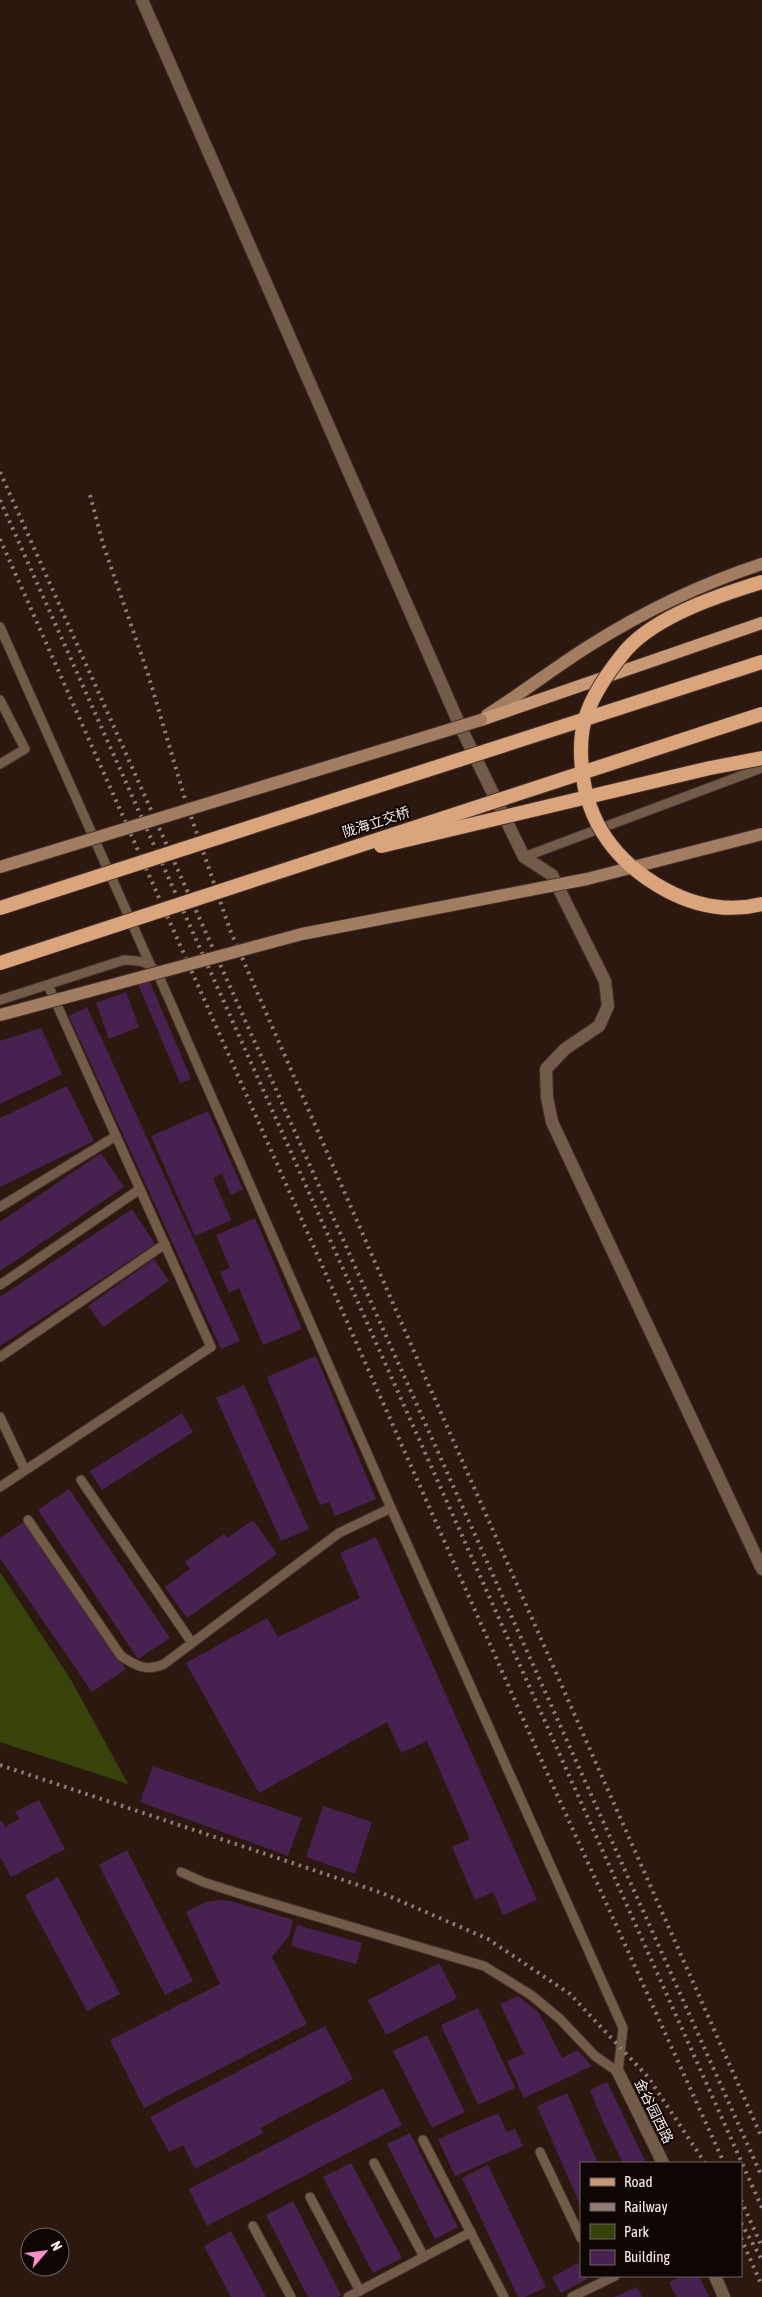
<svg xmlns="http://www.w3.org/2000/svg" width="762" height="2297" font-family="'Asap Condensed','Noto Sans SC',sans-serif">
<rect width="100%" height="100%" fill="#2d1810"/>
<!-- green -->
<path fill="#38430b" d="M0,1572L71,1680L128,1784L0,1742Z"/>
<!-- building -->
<g fill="#472250">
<path d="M147,975L191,1079L180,1083L136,979Z"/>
<path d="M126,992L139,1027L109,1039L96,1003Z"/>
<path d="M87,1007L240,1341L221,1349L69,1016Z"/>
<path d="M41,1028L62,1074L0,1104V1041Z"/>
<path d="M67,1086L94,1141L0,1187V1118Z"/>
<path d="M208,1111L243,1189L231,1195L222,1174L213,1178L231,1220L195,1236L151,1136Z"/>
<path d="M101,1153L124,1187L0,1271V1222Z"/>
<path d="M132,1209L155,1244L0,1346V1297Z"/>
<path d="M255,1218L302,1329L263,1345L239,1288L229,1293L220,1272L230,1268L216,1235Z"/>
<path d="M154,1259L169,1281L103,1327L88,1306Z"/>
<path d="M316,1356L376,1499L335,1516L329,1502L320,1505L267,1377Z"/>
<path d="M244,1385L309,1529L281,1541L216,1398Z"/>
<path d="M182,1413L193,1432L102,1490L90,1471Z"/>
<path d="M69,1489L170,1638L138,1659L38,1510Z"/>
<path d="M253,1520L277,1554L187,1618L165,1587L190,1569L185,1562L224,1534L227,1538Z"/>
<path d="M25,1521L126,1669L92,1692L0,1558V1538Z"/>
<path d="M376,1537L537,1900L503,1915L493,1892L475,1900L452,1847L470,1839L427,1741L401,1753L387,1722L259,1793L186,1663L267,1618L278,1637L360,1598L340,1553Z"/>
<path d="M153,1766L302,1818L288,1856L140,1802Z"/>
<path d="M39,1800L65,1849L11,1877L0,1856V1822L2,1821L5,1827L19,1819L15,1812Z"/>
<path d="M323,1806L372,1822L355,1874L306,1857Z"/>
<path d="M127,1850L193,1981L165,1995L99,1865Z"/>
<path d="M58,1877L120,1994L87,2011L25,1895Z"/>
<path d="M219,1900L231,1901L293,1920L289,1936L272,1957L307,2024L144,2108L110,2040L220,1984L186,1912L206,1902Z"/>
<path d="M297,1925L362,1943L356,1964L291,1946Z"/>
<path d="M439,1963L457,1998L386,2035L368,2000Z"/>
<path d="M518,1996L539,2013L562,2058L577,2050L592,2066L524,2098L507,2061L524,2054L500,2004Z"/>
<path d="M478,2008L515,2088L478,2105L441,2025Z"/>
<path d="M325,2026L353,2079L260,2128L263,2133L195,2169L183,2145L169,2152L150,2117Z"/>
<path d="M427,2035L465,2112L432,2128L393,2051Z"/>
<path d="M607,2082L623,2115L646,2163H623L604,2124L590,2090Z"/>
<path d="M383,2088L402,2125L207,2226L189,2189Z"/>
<path d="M567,2093L598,2163H581V2207L537,2106Z"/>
<path d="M498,2113L507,2132L515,2129L523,2146L455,2176L438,2139Z"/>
<path d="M410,2133L458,2227L435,2239L387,2144Z"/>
<path d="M351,2163L402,2258L373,2273L323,2177Z"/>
<path d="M488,2165L546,2287L525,2297H518L462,2178Z"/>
<path d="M293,2201L341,2295L338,2297H308L266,2215Z"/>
<path d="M231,2231L266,2297H231L204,2246Z"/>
<path d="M578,2263L581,2276H585L587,2279L561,2293L552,2277Z"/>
<path d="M683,2276H699L709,2297H676L669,2282Z"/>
<path d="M637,2287L642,2297H614Z"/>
</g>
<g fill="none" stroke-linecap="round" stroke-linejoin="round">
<defs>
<g id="service">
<path d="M0,627L150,964"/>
<path d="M0,700L25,749L0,764"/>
<path d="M524,857L762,768"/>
<path d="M0,1000L124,960C141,961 147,960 158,974L391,1508L623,2028L618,2072L595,2056L560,2019L531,1995L484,1966L247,1896L203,1882L181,1872"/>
<path d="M0,1207L116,1136"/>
<path d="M0,1285L140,1189"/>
<path d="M0,1357L165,1244"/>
<path d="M0,1417L25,1470"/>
<path d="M81,1480L192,1643"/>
<path d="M0,1487L211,1347L48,985"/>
<path d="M28,1520L121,1656C136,1666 147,1672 164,1664L339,1533L391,1508"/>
<path d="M423,2140L504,2297"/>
<path d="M540,2152L581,2238"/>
<path d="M374,2163L424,2257"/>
<path d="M310,2197L360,2291"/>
<path d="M253,2226L291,2297"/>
<path d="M348,2297L471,2232"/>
<path d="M572,2297L615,2276"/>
</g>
<g id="minor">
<path d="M142,0L461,728L524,857L552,875L605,981L608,1006L599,1026L565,1049L546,1069L547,1097L552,1122L762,1569"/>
<path d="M618,2072L663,2163"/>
<path d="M715,2276L724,2297"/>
</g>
<path id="secondary" d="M487,715C522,693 554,668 589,646C643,612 701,584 762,564"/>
<path id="primary" d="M481,720L762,623"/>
</defs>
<!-- service casing -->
<use href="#service" stroke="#46322a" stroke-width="11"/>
<!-- minor casing -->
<use href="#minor" stroke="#46322a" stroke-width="14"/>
<!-- secondary casing -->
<use href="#secondary" stroke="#46322a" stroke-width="14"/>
<!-- primary casing -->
<use href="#primary" stroke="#46322a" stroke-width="14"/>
<!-- service -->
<use href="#service" stroke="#735b4a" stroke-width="9"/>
<!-- minor -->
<use href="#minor" stroke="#735b4a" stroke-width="12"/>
<!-- secondary -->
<use href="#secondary" stroke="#a37d62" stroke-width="12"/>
<!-- primary -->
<use href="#primary" stroke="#c99874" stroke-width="12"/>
<!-- rail -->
<g stroke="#8e7b74" stroke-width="4" stroke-dasharray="2.5 5" stroke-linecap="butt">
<path d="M0,472L762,2177"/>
<path d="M90,495L103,544L148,674L185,799L230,930L426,1379L762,2138"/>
<path d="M0,500L762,2208"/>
<path d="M0,539L540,1757L724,2163"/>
<path d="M0,1765L382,1893L488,1939L570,1994L648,2077L705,2163"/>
<path d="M741,2200L762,2247"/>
<path d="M741,2223L762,2260"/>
<path d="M741,2238L762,2286"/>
</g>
<defs>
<g id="secondary-bridge">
<path d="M0,867L481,720"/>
<path d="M0,1015L302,934L587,879L762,834"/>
</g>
<g id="trunk-bridge">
<path d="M762,582C720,595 658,615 627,649C612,667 595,691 587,713C580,731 580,750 582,769C587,823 617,863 664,889C695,906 727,913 762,904"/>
<path d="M381,846L710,768L762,758"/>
<path d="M0,908L762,662"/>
<path d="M0,963L762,714"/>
</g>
</defs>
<!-- secondary-bridge casing -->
<use href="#secondary-bridge" stroke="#46322a" stroke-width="14" stroke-linecap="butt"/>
<!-- trunk-bridge casing -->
<use href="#trunk-bridge" stroke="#46322a" stroke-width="16" stroke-linecap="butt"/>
<!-- secondary-bridge -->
<use href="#secondary-bridge" stroke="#a37d62" stroke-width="12"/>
<!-- trunk-bridge -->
<use href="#trunk-bridge" stroke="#daa47c" stroke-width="14"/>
</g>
<g text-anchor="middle" stroke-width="4" stroke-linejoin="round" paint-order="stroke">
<!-- street labels -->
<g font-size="14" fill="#fdeee8" stroke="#0f0604">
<text transform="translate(376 822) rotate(-18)" y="5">陇海立交桥</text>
<text transform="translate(654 2111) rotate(64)" y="5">金谷园西路</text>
</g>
</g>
<!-- legend -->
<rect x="580" y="2162" width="162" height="115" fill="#0f0604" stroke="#6e635f"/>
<rect x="590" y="2178" width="25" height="8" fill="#c99874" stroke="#6e635f"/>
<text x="624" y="2187" font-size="15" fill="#fdeee8">Road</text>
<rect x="590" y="2203" width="25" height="8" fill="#8e7b74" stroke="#6e635f"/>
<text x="624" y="2212" font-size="15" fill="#fdeee8">Railway</text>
<rect x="590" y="2224" width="25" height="15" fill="#38430b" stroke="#6e635f"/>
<text x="624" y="2237" font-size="15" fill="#fdeee8">Park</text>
<rect x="590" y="2250" width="25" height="15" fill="#472250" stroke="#6e635f"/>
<text x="624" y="2262" font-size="15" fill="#fdeee8">Building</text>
<!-- north arrow -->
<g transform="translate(45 2252) rotate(62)"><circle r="24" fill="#0f0604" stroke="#6e635f"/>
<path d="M0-4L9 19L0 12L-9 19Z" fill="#f98fca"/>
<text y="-8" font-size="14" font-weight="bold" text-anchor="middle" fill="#fdeee8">N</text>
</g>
</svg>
